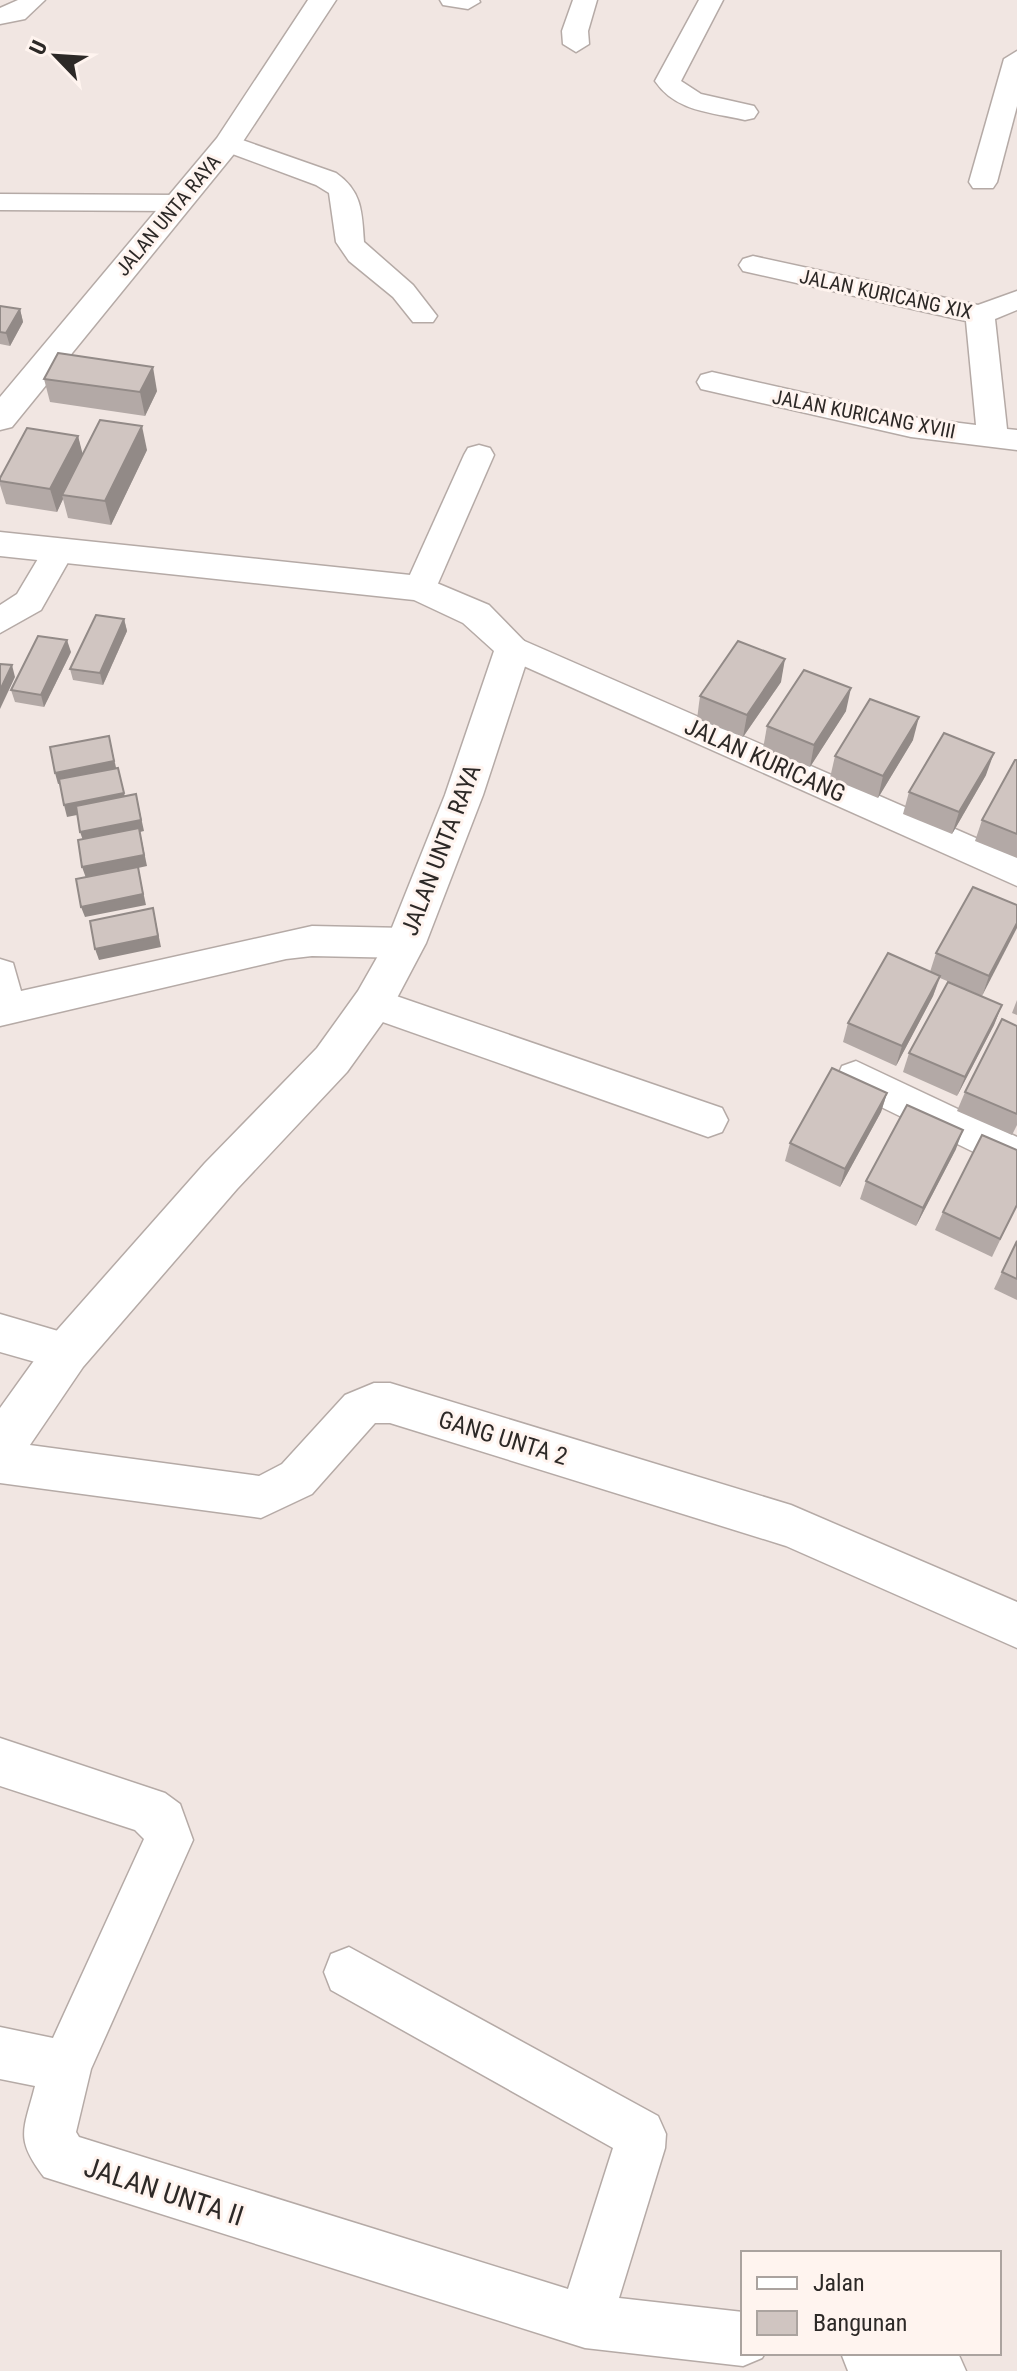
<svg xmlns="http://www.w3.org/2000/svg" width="1017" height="2371" font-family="'Roboto Condensed',sans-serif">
<rect width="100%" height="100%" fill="#f1e6e2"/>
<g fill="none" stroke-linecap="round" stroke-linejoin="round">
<defs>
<g id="street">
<path d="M18,0H45L25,19L0,24V8Z"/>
<path d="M440,0H479L480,2L468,9L443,5Z"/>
<path d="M573,0H597L588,31L589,44L576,52L563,44L562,31Z"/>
<path d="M699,0H723L681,81L701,94L754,106L758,112L754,118L745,120C711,112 676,112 655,81Z"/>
<path d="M1017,51V106L997,182L993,188H973L969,182L1004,59Z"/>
<path d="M228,135L336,173C362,191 362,212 364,242L413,285L437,316L433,322H413L393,297L349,261L336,242L329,193L316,185L219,149L215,143L219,137Z"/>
<path d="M0,194L178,195L188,197L192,203L188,209L178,211L0,210Z"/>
<path d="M753,256L978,305L1017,291V310L995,319L1007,429L1017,430V450L911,437L701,389L697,382L701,375L712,372L911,417L976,425L966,321L743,271L739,265L743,259Z"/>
<path d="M479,445L490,448L494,455L436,588L431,596L420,599L409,596L404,588L464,455L468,448Z"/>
<path d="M59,539L70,542L75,550L41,610L0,633V605L17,594L48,542Z"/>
<path d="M513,636L1017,856V886L501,656L496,648L501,640Z"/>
<path d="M312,926L406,928L419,933L424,943L419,953L406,958L312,956L286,959L0,1026V959L13,963L21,991Z"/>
<path d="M373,988L722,1108L728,1120L722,1132L708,1137L360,1014L354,1003L360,992Z"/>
<path d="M856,1061L1017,1137V1173L842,1088L837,1077L842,1066Z"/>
<path d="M0,1314L82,1338L88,1352L82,1366L67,1371L0,1352Z"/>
<path d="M374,1383H390L791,1505L1017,1602V1648L786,1546L390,1423H375L312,1494L261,1518L0,1483V1441L259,1476L282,1464L345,1395Z"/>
<path d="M0,1738L165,1793L180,1804L193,1840L91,2069L76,2132L79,2137L568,2289L613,2148L331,1990L324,1972L331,1954L349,1947L658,2116L666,2134L665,2148L619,2298L743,2312V2353H765L762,2358L743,2366L585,2348L44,2177C14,2138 24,2130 35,2086L0,2079V2027L53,2038L144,1839L135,1830L0,1786Z"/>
<path d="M841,2353H958L966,2371H848Z"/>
</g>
<g id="secondary">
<path d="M308,0H336L238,149L12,427L0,430V397L217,138Z"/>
<path d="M0,532L420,576L489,605L531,648L483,795L426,943L388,1015L347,1072L237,1189L83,1367L17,1464L0,1470V1408L51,1337L205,1163L317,1048L358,991L387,940L445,795L494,651L463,623L414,600L0,556Z"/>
</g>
</defs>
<!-- street casing -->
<use href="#street" stroke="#b5aaa6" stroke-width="3"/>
<!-- secondary casing -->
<use href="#secondary" stroke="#b5aaa6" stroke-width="3"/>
<!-- street -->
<use href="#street" fill="#fff" fill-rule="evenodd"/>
<!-- secondary -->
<use href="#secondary" fill="#fff" fill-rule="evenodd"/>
</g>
<!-- wall -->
<g fill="#b3a9a6">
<path d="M0,306L20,309L23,322L10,346L0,344Z"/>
<path d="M44,379L157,391L145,416L50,402Z"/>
<path d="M78,436L82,455L147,450L111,525L68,518L63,499L57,512L6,504L0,485V478Z"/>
<path d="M124,619L127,631L103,685L73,680L70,669Z"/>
<path d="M71,652L44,707L15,702L11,690Z"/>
<path d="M781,682L743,737L697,719L700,696Z"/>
<path d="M846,711L810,767L763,749L767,726Z"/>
<path d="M913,740L878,798L830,778L835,756Z"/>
<path d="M1017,760V858L975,841L982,820Z"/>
<path d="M986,775L952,834L903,814L909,792Z"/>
<path d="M1017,905L982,996L940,978L933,996L896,1066L843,1042L848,1023L930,972L936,953Z"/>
<path d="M1017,1000V1015L1012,1013Z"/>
<path d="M1002,1005L994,1025L957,1096L903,1072L909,1053Z"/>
<path d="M1017,1026V1125L1012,1135L957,1111L965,1092Z"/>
<path d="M887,1093L881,1112L840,1187L785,1161L790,1143Z"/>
<path d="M956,1149L916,1226L860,1199L866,1181Z"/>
<path d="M1017,1205L992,1257L935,1230L943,1212Z"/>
<path d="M1017,1240V1300L994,1289Z"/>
</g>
<!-- shaded-wall -->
<g fill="#928a87">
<path d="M20,309L23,322L10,346L6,333Z"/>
<path d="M153,367L157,391L145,416L140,392Z"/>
<path d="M142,426L147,450L111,525L105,501Z"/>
<path d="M78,436L84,459L62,495L63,499L57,512L50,489Z"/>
<path d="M124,619L127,631L103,685L100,673Z"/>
<path d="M67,640L71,652L44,707L41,695Z"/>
<path d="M785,659L781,682L743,737L747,715Z"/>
<path d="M12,665L15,677L0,709V690Z"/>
<path d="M851,688L846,711L810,767L814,745Z"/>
<path d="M919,717L913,740L878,798L883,776Z"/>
<path d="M109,736L117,772L58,784L55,773Z"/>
<path d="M994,753L986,775L952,834L959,812Z"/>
<path d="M118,768L127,805L67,817L64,805Z"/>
<path d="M136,794L144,831L140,832L147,866L138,868L146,905L85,917L81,907L86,878L82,867L84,843L80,832Z"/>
<path d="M153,908L161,947L99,960L95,949Z"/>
<path d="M1017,923V928L982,996L989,976Z"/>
<path d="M940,976L933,996L896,1066L902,1046Z"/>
<path d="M1002,1005L994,1025L957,1096L965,1077Z"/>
<path d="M887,1093L881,1112L840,1187L845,1169Z"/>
<path d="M963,1130L956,1149L916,1226L923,1208Z"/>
</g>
<!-- building -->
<g fill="#d0c5c1" stroke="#928a87" stroke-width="2">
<path d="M0,306L20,309L6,333L0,332Z"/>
<path d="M58,353L153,367L140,392L44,379Z"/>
<path d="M100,420L142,426L105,501L62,495Z"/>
<path d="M27,428L78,436L50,489L0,481V478Z"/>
<path d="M96,615L124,619L100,673L70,669Z"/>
<path d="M38,636L67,640L41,695L11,690Z"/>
<path d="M738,641L785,659L747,715L700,696Z"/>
<path d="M0,664L12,665L0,690Z"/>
<path d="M804,670L851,688L814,745L767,726Z"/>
<path d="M870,699L919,717L883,776L835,756Z"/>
<path d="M944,733L994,753L959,812L909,792Z"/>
<path d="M109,736L114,761L55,773L50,747Z"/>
<path d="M1015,760H1017V834L982,820Z"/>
<path d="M118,768L124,793L64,805L59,779Z"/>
<path d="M136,794L141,820L80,832L76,806Z"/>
<path d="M139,828L144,855L82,867L78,840Z"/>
<path d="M138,867L143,894L81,907L76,879Z"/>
<path d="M973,887L1017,905V923L989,976L936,953Z"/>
<path d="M153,908L158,936L95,949L90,921Z"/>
<path d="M888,953L940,976L902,1046L848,1023Z"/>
<path d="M948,982L1002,1005L965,1077L909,1053Z"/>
<path d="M1002,1019L1017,1026V1114L965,1092Z"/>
<path d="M832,1068L887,1093L845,1169L790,1143Z"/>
<path d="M907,1105L963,1130L923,1208L866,1181Z"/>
<path d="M982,1135L1017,1150V1205L1000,1239L943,1212Z"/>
<path d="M1017,1241V1279L1002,1272Z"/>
</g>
<g text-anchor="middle" stroke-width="6" stroke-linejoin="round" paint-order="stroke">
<!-- far-street labels -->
<g font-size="20" fill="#2d2927" stroke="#fff4ef">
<text transform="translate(168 215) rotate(-50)" y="7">JALAN UNTA RAYA</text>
<text transform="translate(886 294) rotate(12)" y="7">JALAN KURICANG XIX</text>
<text transform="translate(864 414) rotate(11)" y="7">JALAN KURICANG XVIII</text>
</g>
<!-- street labels -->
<g font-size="24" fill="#2d2927" stroke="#fff4ef">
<text transform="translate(765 760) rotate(24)" y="8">JALAN KURICANG</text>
<text transform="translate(441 850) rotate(-69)" y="8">JALAN UNTA RAYA</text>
<text transform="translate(503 1438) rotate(17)" y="8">GANG UNTA 2</text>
</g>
<!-- near-street labels -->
<g font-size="28" fill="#2d2927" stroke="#fff4ef">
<text transform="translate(164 2191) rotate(18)" y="10">JALAN UNTA II</text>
</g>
</g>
<!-- legend -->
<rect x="741" y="2251" width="260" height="104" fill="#fff4ef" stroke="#aba39f" stroke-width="2"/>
<rect x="757" y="2277" width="40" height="12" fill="#ffffff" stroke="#aba39f" stroke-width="2"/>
<text x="813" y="2291" font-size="24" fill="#2d2927">Jalan</text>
<rect x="757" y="2311" width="40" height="24" fill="#d0c5c1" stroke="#aba39f" stroke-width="2"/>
<text x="813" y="2331" font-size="24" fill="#2d2927">Bangunan</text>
<!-- north arrow -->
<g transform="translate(56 56) rotate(295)" stroke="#fff4ef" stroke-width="6" paint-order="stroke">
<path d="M0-6L14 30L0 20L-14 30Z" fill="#2d2927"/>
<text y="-12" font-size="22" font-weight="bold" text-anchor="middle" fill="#2d2927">U</text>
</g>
</svg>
